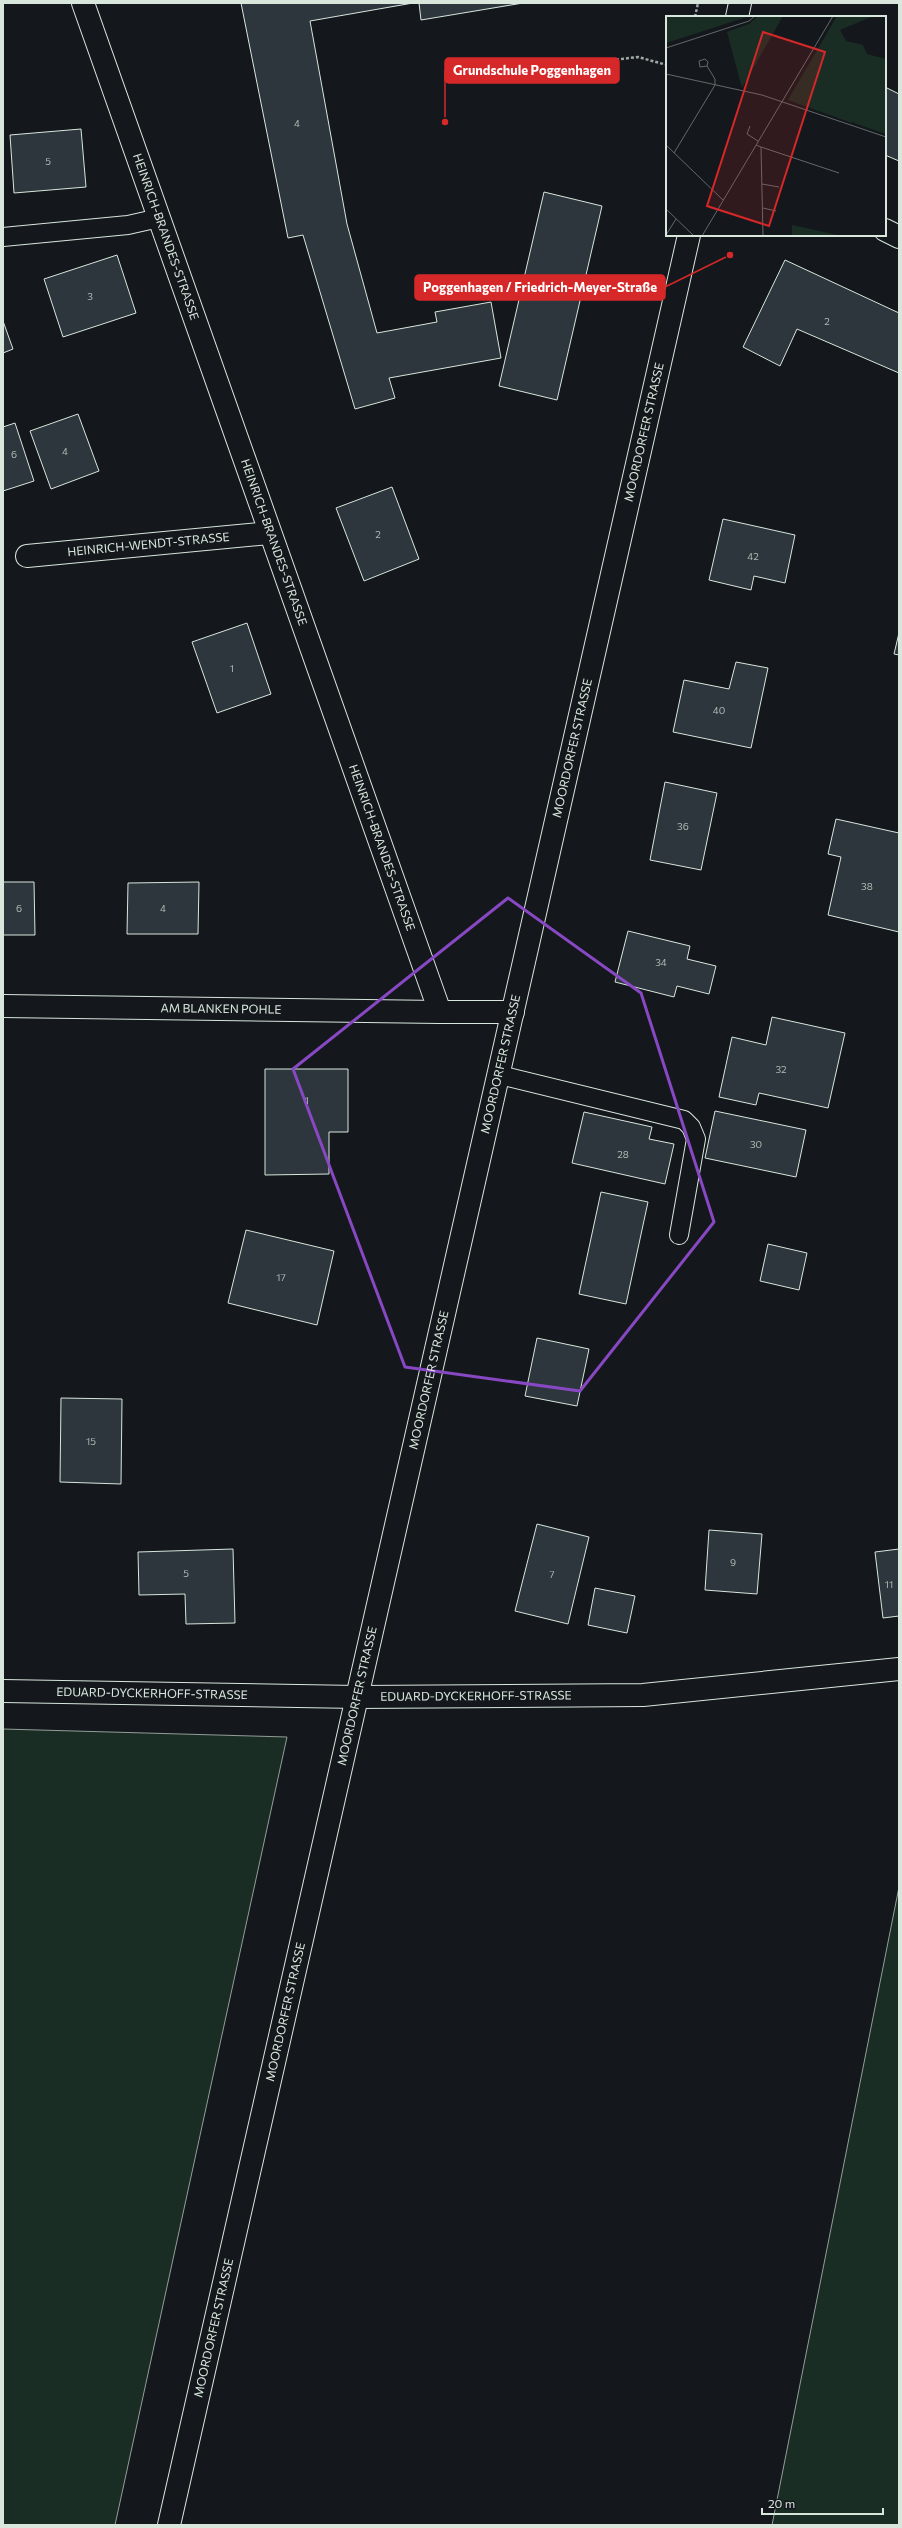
<svg xmlns="http://www.w3.org/2000/svg" width="902" height="2528" font-family="Commissioner,sans-serif">
<rect width="100%" height="100%" fill="#14181c"/>
<!-- green -->
<g fill="#1a2d24" stroke="#939e99">
<path d="M3,1729L287,1737L115,2525H3Z"/>
<path d="M899,1887V2525H772Z"/>
</g>
<!-- building -->
<g fill="#2c363c" stroke="#d8e6dc">
<path d="M241,3H413L310,21L347,224L377,333L437,322L435,312L491,302L501,358L389,378L395,398L355,409L303,235L288,238Z"/>
<path d="M419,3H523L421,20Z"/>
<path d="M885,87L899,94V161L885,155Z"/>
<path d="M81,129L86,187L14,193L10,135Z"/>
<path d="M544,192L602,206L557,400L499,386Z"/>
<path d="M117,255L136,313L63,337L44,279Z"/>
<path d="M785,260L899,313V373L797,329L780,366L743,347Z"/>
<path d="M3,321L13,349L3,353Z"/>
<path d="M78,414L99,471L51,489L30,431Z"/>
<path d="M15,423L34,481L3,491V427Z"/>
<path d="M392,487L419,559L364,581L336,508Z"/>
<path d="M723,519L795,535L785,583L754,576L751,590L709,580Z"/>
<path d="M247,623L271,694L217,713L192,642Z"/>
<path d="M899,633V655L894,654Z"/>
<path d="M736,662L768,668L751,748L673,732L684,680L729,689Z"/>
<path d="M665,782L717,793L701,870L650,860Z"/>
<path d="M836,819L899,833V932L828,915L841,857L828,854Z"/>
<path d="M3,882H34L35,935H3Z"/>
<path d="M199,882L198,934H127L128,883Z"/>
<path d="M628,931L690,946L687,959L716,966L709,994L677,986L674,997L615,982Z"/>
<path d="M772,1017L845,1033L828,1108L759,1093L756,1105L719,1097L732,1037L766,1045Z"/>
<path d="M265,1069H348V1132H329V1174L265,1175Z"/>
<path d="M715,1111L806,1130L796,1177L705,1158Z"/>
<path d="M584,1112L652,1127L649,1139L674,1144L665,1184L572,1163Z"/>
<path d="M601,1192L648,1202L626,1304L579,1294Z"/>
<path d="M246,1230L334,1251L317,1325L228,1303Z"/>
<path d="M768,1244L807,1253L799,1290L760,1281Z"/>
<path d="M537,1338L589,1349L577,1406L525,1396Z"/>
<path d="M61,1398L122,1399L121,1484L60,1482Z"/>
<path d="M537,1524L589,1537L568,1624L515,1611Z"/>
<path d="M709,1530L762,1534L757,1594L705,1590Z"/>
<path d="M233,1549L235,1623L186,1624L185,1594L139,1595L138,1552Z"/>
<path d="M899,1549V1616L883,1618L875,1552Z"/>
<path d="M595,1588L635,1596L627,1633L588,1625Z"/>
</g>
<g fill="none" stroke-linecap="round" stroke-linejoin="round">
<defs>
<g id="service">
<path d="M3,237L128,225L159,218"/>
<path d="M500,1075L684,1120L691,1127L696,1139L679,1235"/>
</g>
<g id="minor">
<path id="s1" d="M83,3L440,1012H513"/>
<path d="M885,230L899,237"/>
<path id="s2" d="M27,556L269,533"/>
<path id="s3" d="M3,1006L440,1012"/>
<path id="s4" d="M3,1691L357,1697L643,1695L899,1669"/>
</g>
<g id="primary">
<path d="M737,17L740,3"/>
<path id="s5" d="M169,2525L689,235"/>
</g>
</defs>
<!-- service casing -->
<use href="#service" stroke="#d8e6dc" stroke-width="20"/>
<!-- minor casing -->
<use href="#minor" stroke="#d8e6dc" stroke-width="24"/>
<!-- primary casing -->
<use href="#primary" stroke="#d8e6dc" stroke-width="24"/>
<!-- path -->
<g stroke="#9da8a2" stroke-width="2.5" stroke-dasharray="3 2" stroke-linecap="butt">
<path d="M695,17L698,3"/>
<path d="M477,76L638,57L667,65"/>
</g>
<!-- service -->
<use href="#service" stroke="#14181c" stroke-width="18"/>
<!-- minor -->
<use href="#minor" stroke="#14181c" stroke-width="22"/>
<!-- primary -->
<use href="#primary" stroke="#14181c" stroke-width="22"/>
</g>
<!-- marked area -->
<path fill="none" stroke="#8948c3" stroke-width="3" stroke-linejoin="round" d="M508,898L641,993L714,1222L580,1391L405,1367L293,1069Z"/>
<g text-anchor="middle" stroke-width="3" stroke-linejoin="round" paint-order="stroke">
<!-- number labels -->
<g font-size="10" fill="#adbab4">
<text x="297" y="127">4</text>
<text x="48" y="165">5</text>
<text x="90" y="300">3</text>
<text x="827" y="325">2</text>
<text x="65" y="455">4</text>
<text x="14" y="458">6</text>
<text x="378" y="538">2</text>
<text x="753" y="560">42</text>
<text x="232" y="672">1</text>
<text x="719" y="714">40</text>
<text x="683" y="830">36</text>
<text x="867" y="890">38</text>
<text x="19" y="912">6</text>
<text x="163" y="912">4</text>
<text x="661" y="966">34</text>
<text x="781" y="1073">32</text>
<text x="307" y="1104">1</text>
<text x="756" y="1148">30</text>
<text x="623" y="1158">28</text>
<text x="281" y="1281">17</text>
<text x="91" y="1445">15</text>
<text x="733" y="1566">9</text>
<text x="186" y="1577">5</text>
<text x="552" y="1578">7</text>
<text x="889" y="1588">11</text>
</g>
<!-- street labels -->
<g font-size="12" fill="#d8e6dc" stroke="#14181c">
<text dy="4" stroke="none"><textPath href="#s1" startOffset="248">HEINRICH-BRANDES-STRASSE</textPath></text>
<text dy="4" stroke="none"><textPath href="#s5" startOffset="2146">MOORDORFER STRASSE</textPath></text>
<text dy="4" stroke="none"><textPath href="#s1" startOffset="572">HEINRICH-BRANDES-STRASSE</textPath></text>
<text dy="4" stroke="none"><textPath href="#s2" startOffset="122">HEINRICH-WENDT-STRASSE</textPath></text>
<text dy="4" stroke="none"><textPath href="#s5" startOffset="1822">MOORDORFER STRASSE</textPath></text>
<text dy="4" stroke="none"><textPath href="#s1" startOffset="896">HEINRICH-BRANDES-STRASSE</textPath></text>
<text dy="4" stroke="none"><textPath href="#s3" startOffset="218">AM BLANKEN POHLE</textPath></text>
<text dy="4" stroke="none"><textPath href="#s5" startOffset="1498">MOORDORFER STRASSE</textPath></text>
<text dy="4" stroke="none"><textPath href="#s5" startOffset="1174">MOORDORFER STRASSE</textPath></text>
<text dy="4" stroke="none"><textPath href="#s4" startOffset="149">EDUARD-DYCKERHOFF-STRASSE</textPath></text>
<text dy="4" stroke="none"><textPath href="#s4" startOffset="473">EDUARD-DYCKERHOFF-STRASSE</textPath></text>
<text dy="4" stroke="none"><textPath href="#s5" startOffset="850">MOORDORFER STRASSE</textPath></text>
<text dy="4" stroke="none"><textPath href="#s5" startOffset="526">MOORDORFER STRASSE</textPath></text>
<text dy="4" stroke="none"><textPath href="#s5" startOffset="202">MOORDORFER STRASSE</textPath></text>
</g>
</g>
<!-- overview -->
<g transform="translate(666 16)">
<rect width="220" height="220" fill="#14181c"/>
<path d="M0,0H84L0,27ZM92,0H117L76,72L61,16L83,8ZM171,0H207L174,14L180,25L197,29L201,38L220,43V118L188,107V105L186,107L122,84ZM126,209L171,219V220H126Z" fill="#1a2d24"/>
<path fill="none" stroke="#626a69" stroke-width="1" d="M0,32L83,5L89,0M0,58L96,79L220,121M84,110L81,118L92,125M0,129L57,184M90,129L95,131L97,220M95,131L173,157M8,137L49,69V63L41,50L42,46L39,43L33,45L34,51L41,50M96,168L113,171M97,192L110,195M0,193L28,220M0,219L10,203M36,220L167,0"/>
<path fill="#d62828" fill-opacity="0.15" stroke="#d62828" stroke-width="2" d="M97,16L159,36L103,210L41,190Z"/>
<rect width="220" height="220" fill="none" stroke="#d8e6dc" stroke-width="2"/>
</g>
<!-- callouts -->
<path fill="none" stroke="#d62828" stroke-width="1.5" d="M445 122L445 70M730 255L665 287"/>
<g fill="#d62828" stroke="#14181c" stroke-width="1.5">
<circle cx="445" cy="122" r="4"/>
<circle cx="730" cy="255" r="4"/>
</g>
<g fill="#d62828" stroke="#d62828" stroke-width="1.5">
<rect x="445" y="58" width="174" height="25" rx="4"/>
<rect x="415" y="275" width="250" height="25" rx="4"/>
</g>
<g font-size="13" text-anchor="middle" font-weight="bold" fill="#fff">
<text x="532" y="75">Grundschule Poggenhagen</text>
<text x="540" y="292">Poggenhagen / Friedrich-Meyer-Straße</text>
</g>
<!-- border -->
<rect width="902" height="2528" fill="none" stroke="#d8e6dc" stroke-width="8"/>
<!-- scale -->
<path d="M762 2508v6h121v-6" fill="none" stroke="#d8e6dc" stroke-width="2"/>
<text x="768" y="2508" font-size="12" fill="#d8e6dc" stroke="#14181c" stroke-width="3" paint-order="stroke">20 m</text>
</svg>
